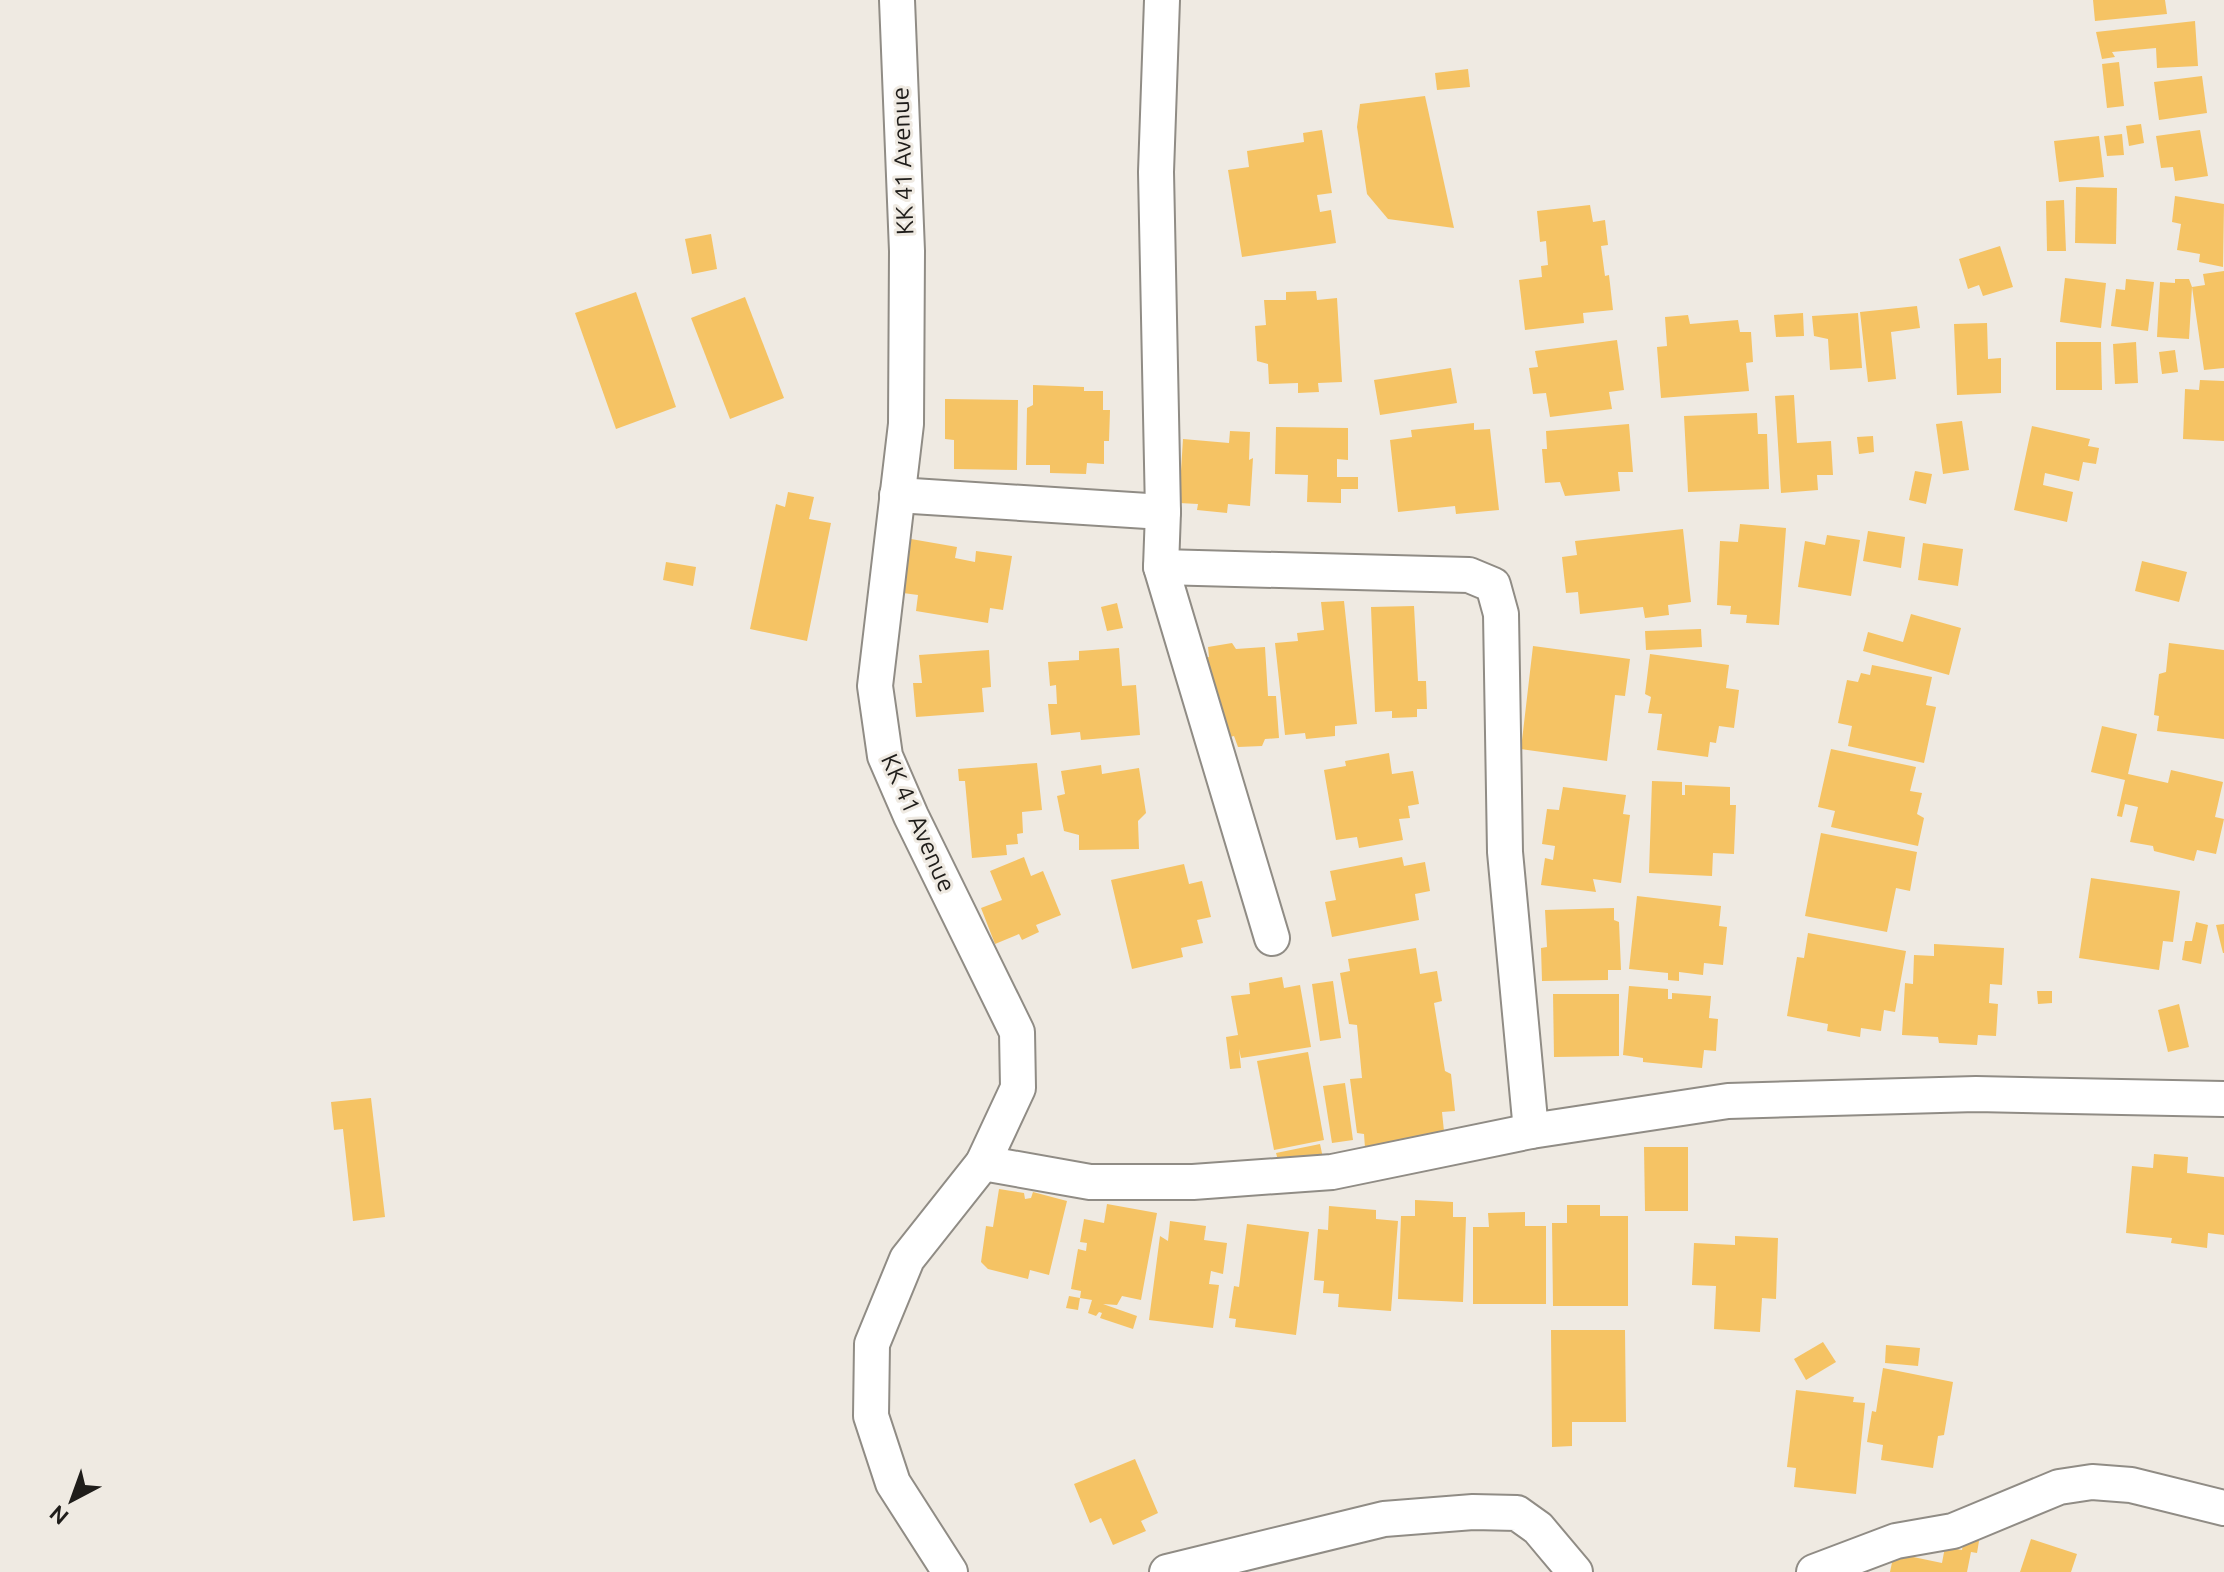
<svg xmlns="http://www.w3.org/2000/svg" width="2224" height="1572" font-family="Ubuntu,sans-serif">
<rect width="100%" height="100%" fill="#efeae2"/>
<!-- building -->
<g fill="#f5c364">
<path d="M2093,0H2165L2167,14L2095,21Z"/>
<path d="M2195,21L2198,66L2157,68L2156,48L2112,52L2115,57L2102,59L2096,32Z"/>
<path d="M2119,62L2124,106L2107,108L2102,64Z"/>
<path d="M1468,69L1470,87L1437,90L1435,73Z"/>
<path d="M2202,76L2207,113L2159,120L2154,82Z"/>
<path d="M1425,96L1454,228L1388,219L1367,194L1357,127L1360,104Z"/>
<path d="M2141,124L2144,143L2129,146L2126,126Z"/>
<path d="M1322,130L1332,193L1317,195L1320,212L1331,210L1336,243L1242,257L1228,170L1249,167L1247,151L1304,142L1303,133Z"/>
<path d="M2200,130L2208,176L2175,181L2173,167L2161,168L2156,136Z"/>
<path d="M2122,134L2124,155L2107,156L2104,136Z"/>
<path d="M2099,136L2104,177L2059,182L2054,141Z"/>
<path d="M2076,187L2117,188L2116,244L2075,243Z"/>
<path d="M2175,196L2224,204L2223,267L2199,262L2200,254L2177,250L2181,224L2172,222Z"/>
<path d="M2064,200L2066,251H2047L2046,201Z"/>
<path d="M1590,205L1593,222L1605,220L1608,245L1601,246L1605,276L1609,275L1613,310L1583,313L1584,323L1525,330L1519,280L1542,277L1541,266L1548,265L1546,241L1540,242L1537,211Z"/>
<path d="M711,234L717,269L692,274L685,239Z"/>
<path d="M2000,246L2013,287L1983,296L1979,285L1968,289L1959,259Z"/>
<path d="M2224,271V368L2204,370L2192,287L2205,285L2203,274Z"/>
<path d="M2065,278L2106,283L2101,328L2060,322Z"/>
<path d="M2126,279L2154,282L2148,331L2111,326L2116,289L2125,290Z"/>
<path d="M2175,279H2189L2192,287L2189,339L2157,337L2160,282L2175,283Z"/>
<path d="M1316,291L1317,300L1337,298L1342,382L1318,383L1319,392L1298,393V383L1269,384L1268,364L1257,361L1255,326L1266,325L1264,300H1286V292Z"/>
<path d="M636,292L676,407L616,429L575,313Z"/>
<path d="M745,297L784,398L730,419L691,318Z"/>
<path d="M1917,306L1920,328L1891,332L1896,379L1868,382L1860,312Z"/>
<path d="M1803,313L1804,336L1776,337L1774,315Z"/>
<path d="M1858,313L1862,368L1830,370L1828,339L1814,336L1812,316Z"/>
<path d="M1688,315L1690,324L1738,320L1740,332H1751L1753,362L1746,363L1749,391L1661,398L1657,347L1667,346L1665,317Z"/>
<path d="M1987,323L1988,359L2001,358V393L1957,395L1954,324Z"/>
<path d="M1617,340L1624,390L1609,392L1612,409L1550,417L1546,393L1533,394L1529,368L1538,367L1535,351Z"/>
<path d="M2056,342H2101L2102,390H2056Z"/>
<path d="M2136,342L2138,383L2115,384L2113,344Z"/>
<path d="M2175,350L2178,372L2162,374L2159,352Z"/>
<path d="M1451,368L1457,403L1380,415L1374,380Z"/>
<path d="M2200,380L2224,381V441L2183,439L2185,389L2199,390Z"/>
<path d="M1033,385L1084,387V391H1103V410H1110L1109,441H1104V464L1087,463L1086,474L1050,473V465H1026L1027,408L1033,405Z"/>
<path d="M1794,395L1797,443L1831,441L1833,475H1817L1818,490L1781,493L1775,396Z"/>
<path d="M945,399L1018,400L1017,470L954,469V440L945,439Z"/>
<path d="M1757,413L1758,434H1767L1769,489L1688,492L1684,416Z"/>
<path d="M1962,421L1969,470L1943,474L1936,424Z"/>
<path d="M1474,423V430L1490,429L1499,510L1456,514L1455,506L1398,512L1390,440L1412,437L1411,430Z"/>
<path d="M1629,424L1633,472H1618L1620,491L1565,496L1560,482L1545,483L1542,449H1547L1546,431Z"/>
<path d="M2032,426L2090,439L2088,446L2099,448L2096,464L2083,462L2079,481L2045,473L2043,485L2073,492L2067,522L2014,510Z"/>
<path d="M1276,427L1348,428V460L1337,459V477H1358V489H1341V503L1307,502L1308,475L1275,474Z"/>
<path d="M1230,431L1250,432L1249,460L1253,458L1250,506L1228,504L1227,513L1197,510L1198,504L1179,503L1183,439L1229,443Z"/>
<path d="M1873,436L1874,452L1859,454L1857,437Z"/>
<path d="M1915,471L1932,474L1926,504L1909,500Z"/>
<path d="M788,492L814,497L809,519L831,523L807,641L750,629L776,504L785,507Z"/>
<path d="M1740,524L1786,528L1779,625L1746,623L1747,615L1730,614L1731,606L1717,605L1720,541L1738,542Z"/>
<path d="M1683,529L1691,602L1668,605L1669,615L1645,618L1643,607L1580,614L1578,592L1566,593L1562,557L1577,555L1575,541Z"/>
<path d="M1868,531L1905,537L1901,568L1863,561Z"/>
<path d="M1827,535L1860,540L1851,596L1798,587L1805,541L1825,545Z"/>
<path d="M911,539L957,547L955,558L975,562L976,551L1012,556L1003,610L990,608L988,623L916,611L918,595L903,593Z"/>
<path d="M1923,543L1963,549L1958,586L1918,580Z"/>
<path d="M2142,561L2187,572L2179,602L2135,591Z"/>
<path d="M666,562L696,567L693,586L663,580Z"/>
<path d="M1344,601L1357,724L1335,726V736L1306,739L1305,733L1285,735L1275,643L1298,641L1297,633L1324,630L1321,602Z"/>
<path d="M1117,603L1123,628L1107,631L1101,607Z"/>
<path d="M1414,606L1418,681H1426L1427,709H1417V717L1392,718V711L1375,712L1371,607Z"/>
<path d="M1911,614L1961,628L1949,675L1863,651L1868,632L1903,642Z"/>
<path d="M1701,629L1702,647L1646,650L1645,631Z"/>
<path d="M1232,643L1236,649L1265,647L1268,696H1276L1279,738L1265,739L1262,746L1238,747L1234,736L1218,740L1203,658L1209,657L1208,647Z"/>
<path d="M2169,643L2224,650V739L2157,731L2159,716L2154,715L2159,674L2166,672Z"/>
<path d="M1533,646L1630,659L1625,696L1615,695L1607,761L1521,749Z"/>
<path d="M1119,648L1122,686L1136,685L1140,735L1081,740L1080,732L1051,735L1048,704H1057L1056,685L1050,686L1048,662L1079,660V651Z"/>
<path d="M989,650L991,687L982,688L984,712L916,717L913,683H922L919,655Z"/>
<path d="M1650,654L1729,665L1726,688L1739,690L1734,728L1719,726L1716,743L1710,742L1708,757L1657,750L1662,714L1648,713L1651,697L1645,694Z"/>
<path d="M1872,665L1932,677L1926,705L1936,707L1924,763L1848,746L1852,726L1838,723L1847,680L1858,682L1861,673L1870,675Z"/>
<path d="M2102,726L2137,734L2128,774L2168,783L2171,770L2223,782L2215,817L2224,819L2216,854L2197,850L2194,861L2154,851L2153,846L2130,842L2138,807L2125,804L2122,817L2117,816L2125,780L2091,772Z"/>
<path d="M1831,749L1916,767L1910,791L1922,793L1917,814L1924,818L1918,846L1831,827L1835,811L1818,807Z"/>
<path d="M1389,753L1392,774L1413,771L1419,804L1408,806L1410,818L1399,819L1403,840L1359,848L1357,837L1336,840L1324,770L1346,766L1345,761Z"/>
<path d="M1037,763L1042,810L1022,812L1023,833L1017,834L1018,844L1006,845L1007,855L972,858L965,781H959L958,769Z"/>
<path d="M1101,765L1102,774L1139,768L1146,813L1138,821L1139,849L1079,850V835L1064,831L1057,796L1065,794L1061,771Z"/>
<path d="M1652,781L1682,782V795H1685V785L1730,787V805H1736L1734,854L1713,853L1712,876L1649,873Z"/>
<path d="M1563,787L1626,795L1623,814L1630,815L1621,883L1593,879L1596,892L1541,885L1545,858L1553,860L1555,846L1542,844L1547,809L1559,810Z"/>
<path d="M1821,833L1917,852L1910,891L1896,888L1887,932L1805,916Z"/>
<path d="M1024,857L1031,876L1043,871L1061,915L1036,925L1039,932L1022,940L1019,934L995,944L981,908L1002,900L990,871Z"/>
<path d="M1402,857L1404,866L1425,862L1430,891L1415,894L1419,920L1332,937L1325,902L1336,900L1330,871Z"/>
<path d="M1184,864L1189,884L1202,881L1211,917L1197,920L1203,943L1181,948L1183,957L1132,969L1111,880Z"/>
<path d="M2091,878L2180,891L2173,942L2163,941L2159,970L2079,958Z"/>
<path d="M1637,896L1721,906L1719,926L1727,927L1723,965L1704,963L1703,975L1679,972V981L1668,980V973L1629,969Z"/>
<path d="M1614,908V920L1619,922L1621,970H1608V980L1542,981L1541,948L1547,947L1545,910Z"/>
<path d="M2196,922L2208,925L2201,964L2182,960L2185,941H2192Z"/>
<path d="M2224,924V953H2223L2216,925Z"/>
<path d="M1808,933L1906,951L1895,1012L1884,1010L1881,1031L1861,1028L1860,1037L1827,1031L1828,1024L1787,1016L1797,957L1804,958Z"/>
<path d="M1934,944L2004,948L2002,985L1990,984L1989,1003L1998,1004L1996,1036L1978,1035L1977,1045L1939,1043L1938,1037L1902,1035L1905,983L1913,984L1914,955L1934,956Z"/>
<path d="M1416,948L1420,974L1437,971L1442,1001L1434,1003L1445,1071L1451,1074L1455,1111L1442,1112L1445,1141L1365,1148L1364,1134L1357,1133L1350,1079L1362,1078L1357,1025L1349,1024L1340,973L1350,971L1348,959Z"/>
<path d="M1282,977L1284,988L1300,985L1311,1047L1241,1058L1239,1049L1241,1068L1230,1069L1226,1037L1238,1035L1231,996L1250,994L1249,983Z"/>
<path d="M1333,981L1341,1038L1320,1041L1312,984Z"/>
<path d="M1629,986L1668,989V999H1672V993L1711,996L1709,1018L1718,1019L1716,1051L1704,1050L1702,1068L1643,1062V1058L1623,1055Z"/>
<path d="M2037,991H2052V1003L2038,1004Z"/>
<path d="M1553,994H1619V1056L1554,1057Z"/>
<path d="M2179,1004L2189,1047L2168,1052L2158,1010Z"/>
<path d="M1308,1052L1324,1140L1274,1150L1257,1061Z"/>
<path d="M1345,1083L1353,1140L1332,1143L1323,1086Z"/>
<path d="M371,1098L385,1217L353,1221L343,1129L334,1130L331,1102Z"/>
<path d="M1320,1144L1323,1158L1280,1167L1276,1153Z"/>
<path d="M1644,1147H1688V1211H1645Z"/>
<path d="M2154,1154L2188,1157L2187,1173L2224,1177V1235L2208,1233L2207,1248L2171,1243L2172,1238L2126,1233L2132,1166L2153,1168Z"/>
<path d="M999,1189L1024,1193L1025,1199L1031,1198L1033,1192L1067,1201L1049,1275L1030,1270L1028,1279L988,1269L981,1262L986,1226L993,1227Z"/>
<path d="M1415,1200L1453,1202V1217H1466L1463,1302L1398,1299L1401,1216H1415Z"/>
<path d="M1107,1204L1157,1213L1141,1300L1122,1296L1117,1305L1103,1304L1137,1316L1133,1329L1100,1318L1102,1313L1099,1312L1096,1316L1088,1313L1092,1300L1080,1298L1081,1291L1071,1289L1078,1249L1086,1251L1087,1243L1080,1242L1084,1219L1104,1223Z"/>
<path d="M1567,1205H1600V1216H1628V1306H1553L1552,1223H1567Z"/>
<path d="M1329,1206L1376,1210V1219L1398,1221L1391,1311L1338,1307L1339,1294L1323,1293L1324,1281L1314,1280L1318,1229L1328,1230Z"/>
<path d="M1525,1212V1226H1546V1304H1473V1227H1489L1488,1213Z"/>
<path d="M1170,1221L1206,1226L1204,1240L1227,1243L1223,1274L1211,1271L1209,1284L1219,1285L1213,1328L1149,1320L1160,1236L1168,1241Z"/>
<path d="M1247,1224L1309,1232L1296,1335L1235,1327L1236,1319L1229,1318L1234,1286L1239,1287Z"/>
<path d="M1735,1236L1778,1238L1776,1299L1762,1298L1760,1332L1714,1329L1716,1286L1692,1285L1694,1243L1735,1245Z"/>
<path d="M1069,1296L1080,1298L1078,1310L1066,1308Z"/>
<path d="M1551,1330H1625L1626,1422H1572V1446L1552,1447Z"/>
<path d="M1823,1342L1836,1362L1806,1380L1794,1359Z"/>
<path d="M1886,1345L1920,1348L1918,1366L1885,1363Z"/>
<path d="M1883,1368L1953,1382L1944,1435L1938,1436L1933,1468L1881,1460L1883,1445L1867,1442L1872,1411L1876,1412Z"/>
<path d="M1796,1390L1854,1397L1853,1402L1865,1403L1856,1494L1794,1487L1796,1468L1787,1467Z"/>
<path d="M1135,1459L1158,1513L1141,1521L1146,1531L1113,1545L1101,1518L1090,1523L1074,1484Z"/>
<path d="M1964,1538L1979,1541L1977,1553L1971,1552L1967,1572H1890L1894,1553L1942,1563L1945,1547L1962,1550Z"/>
<path d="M2031,1539L2077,1554L2071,1572H2020Z"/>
</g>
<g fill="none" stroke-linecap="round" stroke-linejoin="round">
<defs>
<g id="minor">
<path d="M897,0L907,251L906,424L875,686L885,756L911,816L1017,1032L1018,1088L983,1163L907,1259L872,1344L871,1416L893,1483L950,1572"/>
<path d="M1162,0L1156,172L1163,512L1161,567L1272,938"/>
<path d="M897,495L1163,512"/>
<path d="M1161,567L1469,575L1493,585L1501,614L1505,852L1531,1131"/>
<path d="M983,1163L1090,1182H1193L1332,1172L1531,1131L1728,1101L1976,1094L2224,1099"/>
<path d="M1167,1572L1384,1519L1473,1512L1517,1513L1538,1528L1575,1572"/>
<path d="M1814,1572L1896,1541L1953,1531L2059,1487L2092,1482L2131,1485L2224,1508"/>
</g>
</defs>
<!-- minor casing -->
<use href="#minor" stroke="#908c85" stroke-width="38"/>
<!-- minor -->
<use href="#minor" stroke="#fff" stroke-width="34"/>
</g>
<g text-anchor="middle" stroke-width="6" stroke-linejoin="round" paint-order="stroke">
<!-- street labels -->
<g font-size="24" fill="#1f1d1a" stroke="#efeae2">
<text transform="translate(903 161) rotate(-92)" y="8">KK 41 Avenue</text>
<text transform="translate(918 823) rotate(66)" y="8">KK 41 Avenue</text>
</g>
</g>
<!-- north arrow -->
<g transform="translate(72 1500) rotate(221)" stroke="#efeae2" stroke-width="6" paint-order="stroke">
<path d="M0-6L14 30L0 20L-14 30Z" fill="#1f1d1a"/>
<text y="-12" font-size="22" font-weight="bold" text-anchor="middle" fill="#1f1d1a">N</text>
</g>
</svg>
